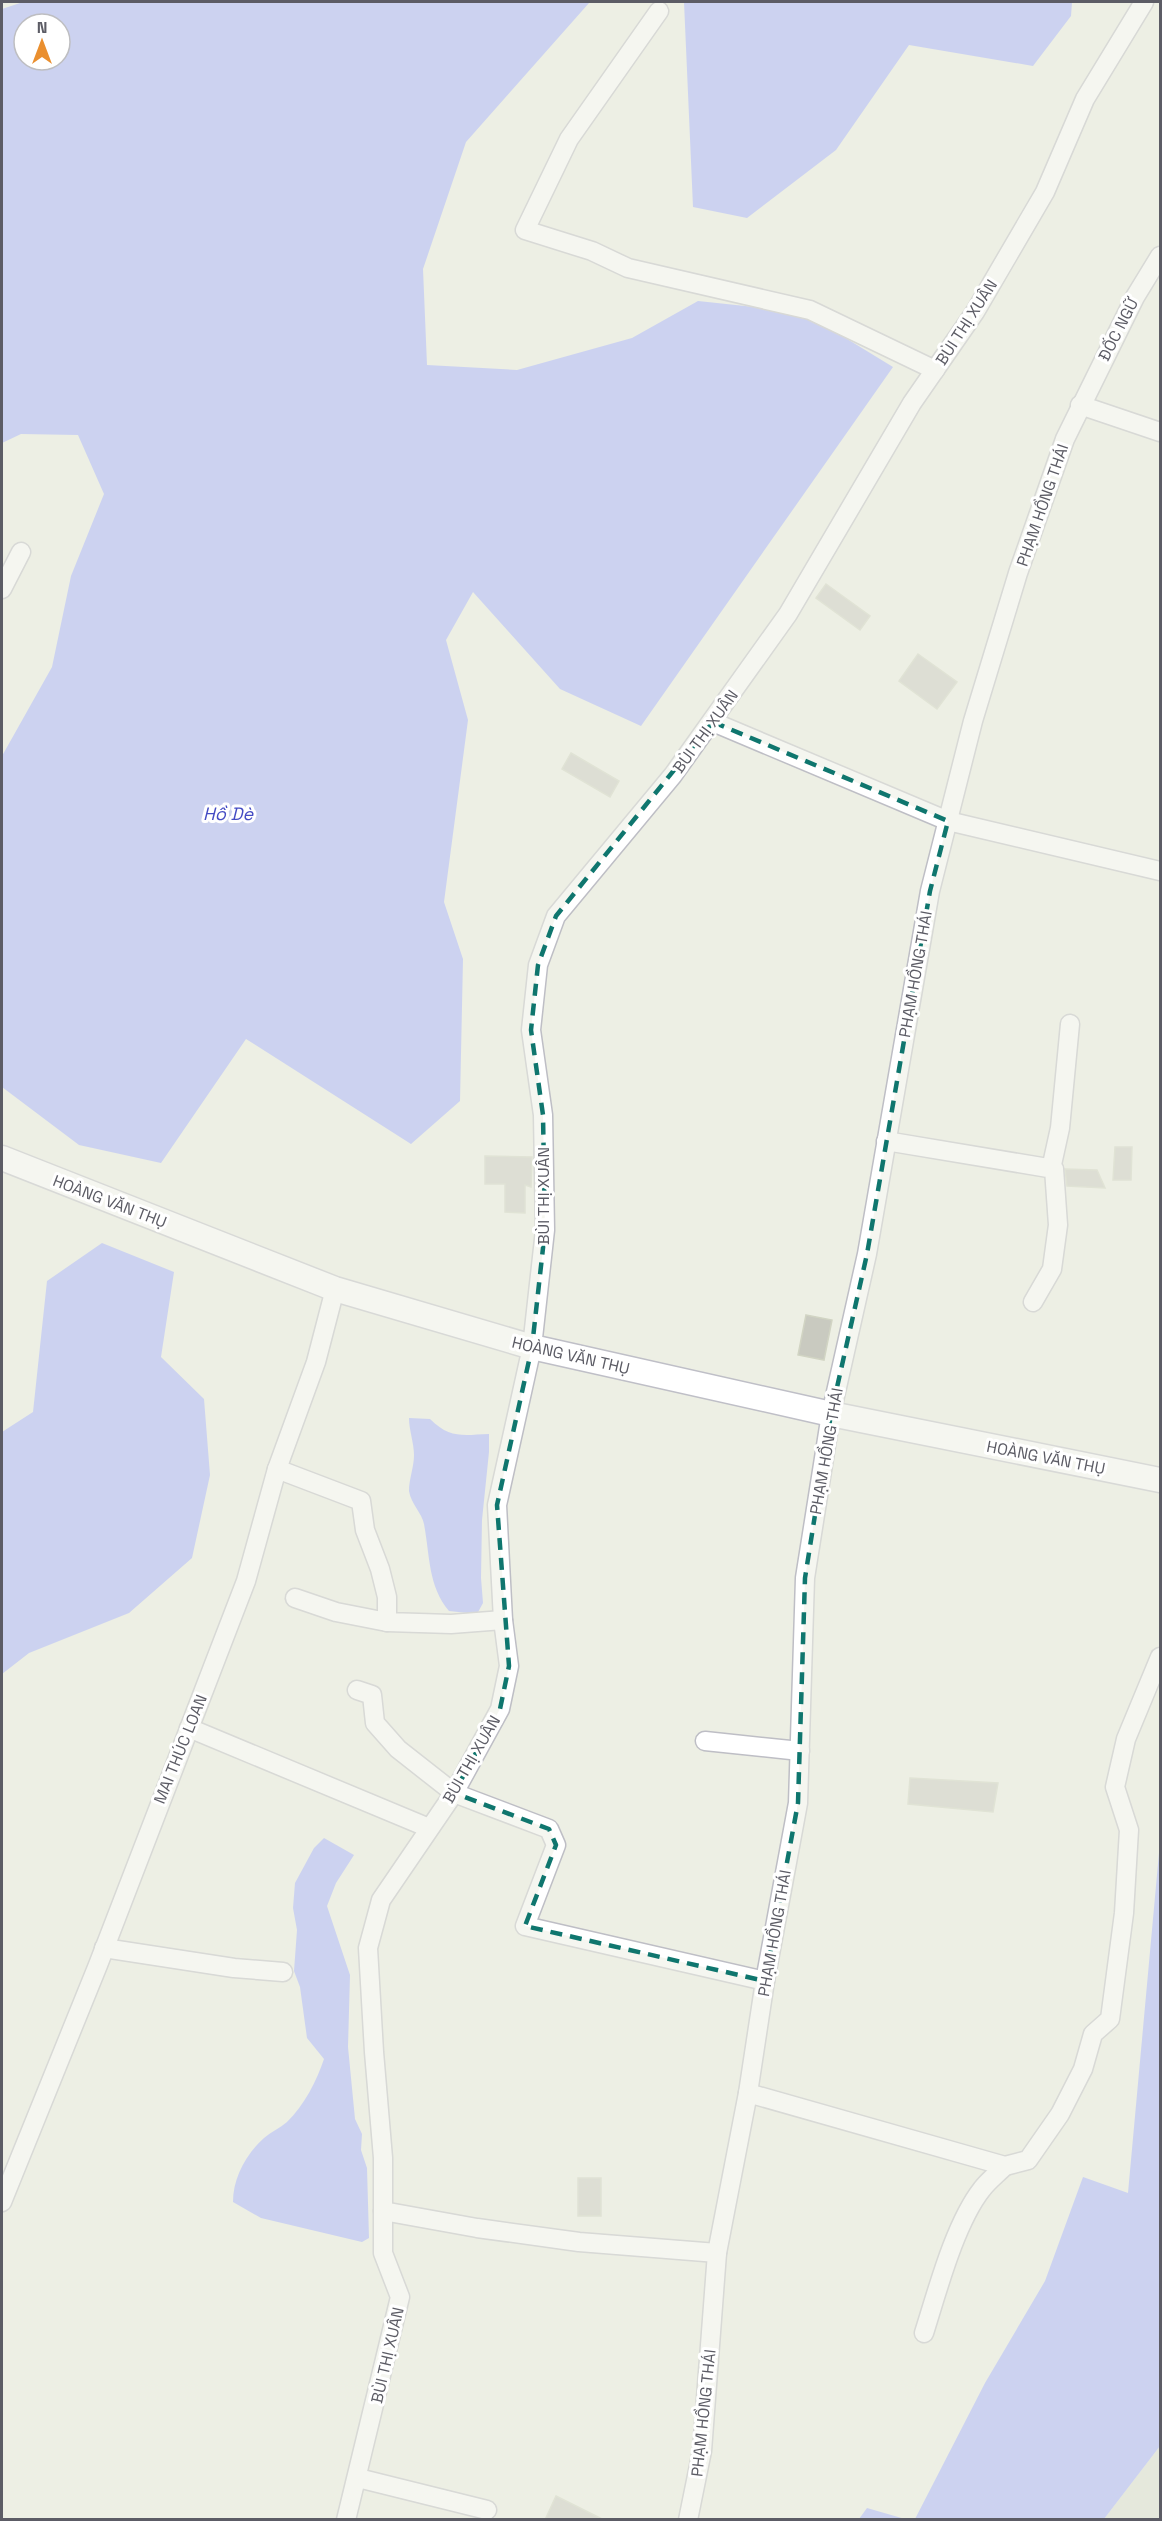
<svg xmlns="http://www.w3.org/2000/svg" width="1162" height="2521" font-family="'Space Grotesk',sans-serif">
<rect width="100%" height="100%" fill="#edefe4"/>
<!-- education -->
<path fill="#dcdfd2" d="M1160,2446V2519H1104Z"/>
<!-- water -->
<g fill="#a4b0ff" fill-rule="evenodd">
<path d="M23,2H599L589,3L466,142L423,269L427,365L517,370L632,338L698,301L803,312L893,367L641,726L560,689L473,592L446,640L468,720L444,902L463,959L460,1101L411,1144L246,1039L161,1163L79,1145L2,1087V756L52,667L71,576L104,494L78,435L21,434L2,443V9ZM24,24H60V60H24Z"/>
<path d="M684,2H1072L1071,16L1033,66L909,45L836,150L747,218L693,207Z"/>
<path d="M102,1243L174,1272L161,1357L204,1399L210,1475L192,1558L129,1613L29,1653L2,1674V1432L33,1412L47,1281Z"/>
<path d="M409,1418L430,1419C450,1439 463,1435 489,1434V1452L482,1520L481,1578L483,1603L477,1614L449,1611C428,1586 430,1556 424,1524C422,1513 411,1504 409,1491C409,1479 414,1467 414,1455C414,1443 409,1430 409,1418Z"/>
<path d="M324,1838L354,1855L336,1883L327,1906L350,1975L348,2047L355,2119L362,2134L361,2150L367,2168L369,2238L362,2242L261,2218L233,2202C233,2178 246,2154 264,2138C271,2132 280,2128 287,2122C304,2106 317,2080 324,2059L307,2038L300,1987L294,1971L297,1930L293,1908L295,1883L314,1848Z"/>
<path d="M1160,1842V2446L1104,2519H915L985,2383L1045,2281L1083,2177L1128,2193Z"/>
<path d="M867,2508L905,2519H859Z"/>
</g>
<!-- building -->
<g fill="#c9cac0" stroke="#d1d4c3" stroke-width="1.5">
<path d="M826,584L870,616L860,630L816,598Z"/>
<path d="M918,654L957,682L937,709L899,681Z"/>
<path d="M571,753L619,781L610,797L562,769Z"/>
<path d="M1115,1147H1132L1131,1180H1113Z"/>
<path d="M485,1156L532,1157L531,1187L525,1185V1213L505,1212V1184H485Z"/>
<path d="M1065,1169L1097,1170L1105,1188L1067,1186Z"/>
<path d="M806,1315L832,1320L824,1360L798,1355Z"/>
<path d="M910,1778L998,1783L993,1812L908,1804Z"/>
<rect x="578" y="2178" width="23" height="38"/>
<path d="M556,2496L604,2520H545Z"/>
</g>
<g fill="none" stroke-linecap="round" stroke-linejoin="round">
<defs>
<g id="minor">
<path d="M659,11L569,139L525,230L592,251L628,268L810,310L935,370"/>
<path d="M1080,405L1160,432"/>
<path d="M2,589L21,552"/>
<path d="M713,722L948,821L1160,871"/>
<path d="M886,1141L1054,1169L1058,1225L1052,1269L1033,1302"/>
<path d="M1051,1169L1060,1128L1070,1024"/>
<path d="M277,1469L361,1501L365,1530L380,1569L387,1597V1622L451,1624L503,1620"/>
<path d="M295,1598L336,1612L387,1622"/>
<path d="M357,1690L372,1695L375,1723L398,1749L454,1793L549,1829L556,1845L525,1926L765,1981"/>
<path d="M189,1728L429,1828"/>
<path d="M705,1741L800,1751"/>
<path d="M104,1948L234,1968L283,1972"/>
<path d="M748,2093L1005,2166L1028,2160L1060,2114L1083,2069L1093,2034L1110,2019L1124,1913L1129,1830L1115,1787L1126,1739L1160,1657"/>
<path d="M2,2202L98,1965L246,1581L277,1469L316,1362L335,1289"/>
<path d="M383,2211L477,2228L579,2242L717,2253"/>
<path d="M924,2333C937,2292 955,2223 982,2189C988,2181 997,2174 1005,2166"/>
<path d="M358,2478L487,2510"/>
<path d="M346,2520L400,2297L383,2253V2158L374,2052L368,1948L381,1900L454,1793L500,1709L509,1666L503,1620L497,1505L532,1347L545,1230L543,1115L531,1030L538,965L556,916L673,775L788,614L912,403L975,312L1045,192L1085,99L1144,2"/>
<path d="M688,2520L702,2451L717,2253L748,2093L765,1981L798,1803L805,1578L831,1414L867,1254L930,891L973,721L1018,573L1065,439L1135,297L1160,256"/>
</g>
<path id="secondary" d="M2,1158L335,1289L532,1347L831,1414L1160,1480"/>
</defs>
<!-- minor casing -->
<use href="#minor" stroke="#bebec5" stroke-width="21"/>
<!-- secondary casing -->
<use href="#secondary" stroke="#bfbfc7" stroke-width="27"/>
<!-- minor -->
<use href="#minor" stroke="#fff" stroke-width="18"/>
<!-- secondary -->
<use href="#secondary" stroke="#fff" stroke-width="24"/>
</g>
<!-- marked area -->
<path d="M0 0H1162V2521H0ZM713,722L948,821L930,891L867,1254L831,1414L805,1578L798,1803L765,1981L525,1926L556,1845L549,1829L454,1793L500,1709L509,1666L497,1505L532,1347L545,1230L543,1115L531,1030L538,965L556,916Z" fill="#edefe4" fill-opacity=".55" fill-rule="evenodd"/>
<path fill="none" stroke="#0f766e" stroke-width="4.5" stroke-dasharray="12 8" stroke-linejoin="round" d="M713,722L948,821L930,891L867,1254L831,1414L805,1578L798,1803L765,1981L525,1926L556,1845L549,1829L454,1793L500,1709L509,1666L497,1505L532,1347L545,1230L543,1115L531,1030L538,965L556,916Z"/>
<g text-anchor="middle" stroke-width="6" stroke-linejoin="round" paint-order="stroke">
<!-- street labels -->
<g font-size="16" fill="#5c5c65" stroke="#fff">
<text transform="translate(966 322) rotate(-57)" y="6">BÙI THỊ XUÂN</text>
<text transform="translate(1118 329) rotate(-63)" y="6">ĐỐC NGỮ</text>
<text transform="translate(1042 505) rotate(-71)" y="6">PHẠM HỒNG THÁI</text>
<text transform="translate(705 731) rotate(-54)" y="6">BÙI THỊ XUÂN</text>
<text transform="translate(915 974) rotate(-80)" y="6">PHẠM HỒNG THÁI</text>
<text transform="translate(543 1196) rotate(-90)" y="6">BÙI THỊ XUÂN</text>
<text transform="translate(110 1201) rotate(21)" y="6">HOÀNG VĂN THỤ</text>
<text transform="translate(571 1355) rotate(13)" y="6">HOÀNG VĂN THỤ</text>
<text transform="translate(826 1451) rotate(-80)" y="6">PHẠM HỒNG THÁI</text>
<text transform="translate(1046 1457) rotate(11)" y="6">HOÀNG VĂN THỤ</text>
<text transform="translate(180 1749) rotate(-68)" y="6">MAI THÚC LOAN</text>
<text transform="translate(471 1759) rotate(-60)" y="6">BÙI THỊ XUÂN</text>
<text transform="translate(774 1933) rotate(-80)" y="6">PHẠM HỒNG THÁI</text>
<text transform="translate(387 2355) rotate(-77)" y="6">BÙI THỊ XUÂN</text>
<text transform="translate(703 2413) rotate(-84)" y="6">PHẠM HỒNG THÁI</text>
</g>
<!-- water labels -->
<g font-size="18" font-style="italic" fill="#454cc4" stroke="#fff">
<text x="228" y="820">Hồ Dè</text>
</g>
</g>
<!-- border -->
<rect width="1162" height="2521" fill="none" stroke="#5c5c65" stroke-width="6"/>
<!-- north arrow -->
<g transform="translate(42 42)"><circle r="28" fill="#ffffff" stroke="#bebec1" stroke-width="1.5"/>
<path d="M0-4.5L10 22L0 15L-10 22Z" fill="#ea8f2f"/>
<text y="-9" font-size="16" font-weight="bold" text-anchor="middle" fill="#5c5c65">N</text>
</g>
</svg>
